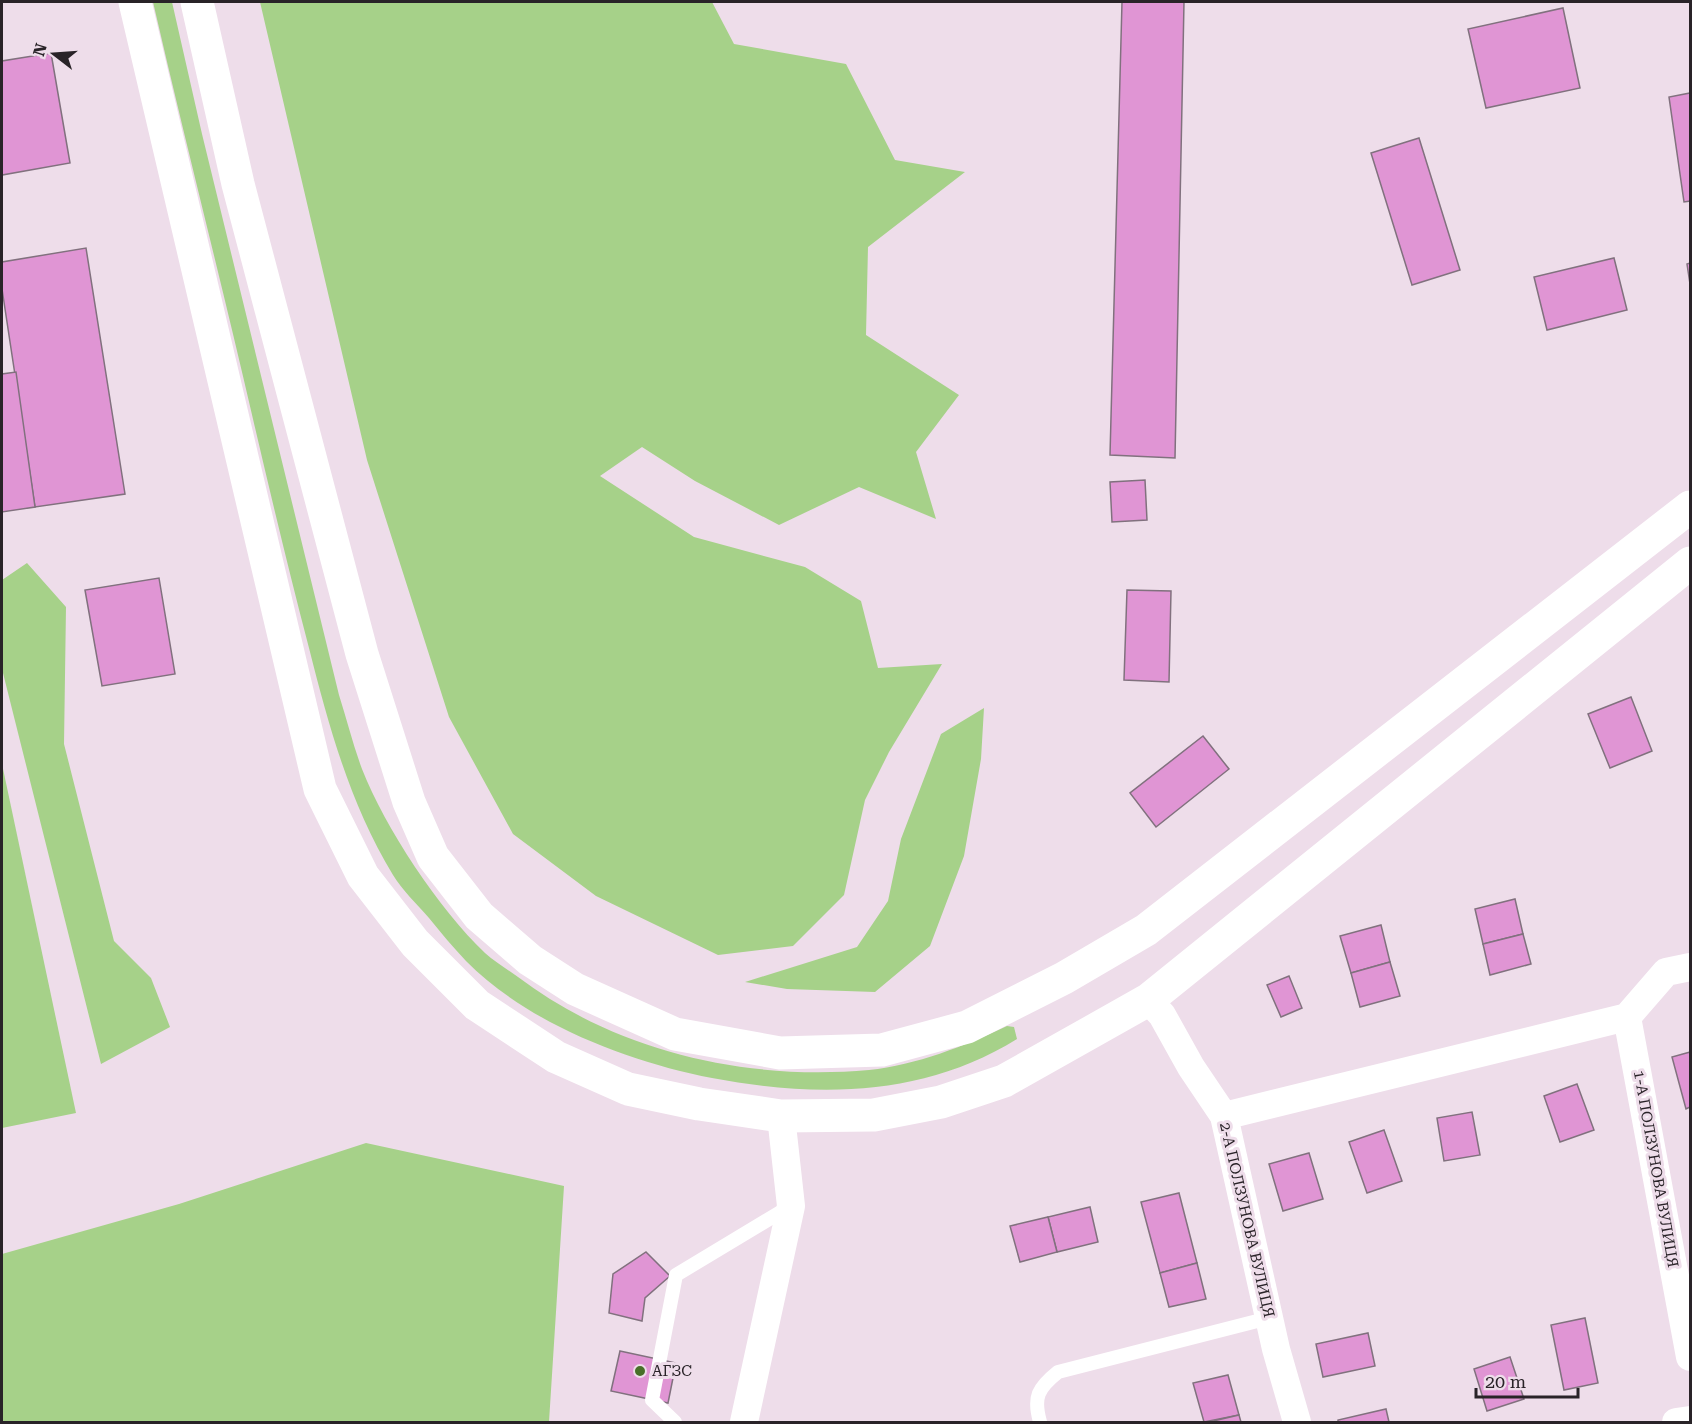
<svg xmlns="http://www.w3.org/2000/svg" width="1692" height="1424" font-family="'Roboto Serif',serif">
<rect width="100%" height="100%" fill="#eeddea"/>
<!-- green -->
<g fill="#a6d189">
<path d="M153,2H172L202,134L339,695C347,720 353,745 362,769C385,828 439,909 485,953C495,962 507,969 518,977C617,1052 746,1081 869,1070C917,1065 964,1046 1007,1026L1014,1027L1017,1039C923,1097 818,1098 712,1078C628,1062 527,1023 466,961C453,947 441,933 429,918C417,904 402,890 393,875C350,804 329,727 309,648C289,572 271,496 253,419C221,280 185,141 153,2Z"/>
<path d="M260,2H712L734,44L846,64L895,160L965,172L868,247L866,335L959,395L916,452L936,519L859,487L779,525L695,481L642,447L600,476L694,537L805,567L861,601L878,668L942,664L889,752L865,800L844,895L793,946L718,955L596,896L513,834L449,717L367,460Z"/>
<path d="M27,563L66,607L64,744L114,941L151,978L170,1027L101,1064L2,669V580Z"/>
<path d="M984,708L981,759L964,856L930,946L875,992L787,989L745,982L857,947L888,901L901,839L941,734Z"/>
<path d="M2,764L76,1113L2,1128Z"/>
<path d="M366,1143L564,1186L549,1422H2V1254L179,1204Z"/>
</g>
<!-- building -->
<g fill="#e095d4" stroke="#81717e" stroke-width="1.5">
<path d="M1122,2H1184L1175,458L1110,455Z"/>
<path d="M1563,8L1580,88L1486,108L1468,29Z"/>
<path d="M51,53L70,163L2,175V61Z"/>
<path d="M1690,93V201L1684,202L1669,97Z"/>
<path d="M1419,138L1460,270L1412,285L1371,153Z"/>
<path d="M86,248L125,494L35,507L2,289V262Z"/>
<path d="M1614,258L1627,310L1547,330L1534,277Z"/>
<path d="M1690,263V284L1687,264Z"/>
<path d="M16,372L35,507L2,512V374Z"/>
<path d="M1145,480L1147,520L1112,522L1110,482Z"/>
<path d="M159,578L175,674L102,686L85,590Z"/>
<path d="M1127,590L1171,591L1169,682L1124,680Z"/>
<path d="M1631,697L1652,751L1610,768L1588,714Z"/>
<path d="M1203,736L1229,769L1156,827L1130,793Z"/>
<path d="M1515,899L1523,934L1483,944L1475,909Z"/>
<path d="M1381,925L1390,962L1351,973L1340,936Z"/>
<path d="M1523,934L1531,964L1490,975L1483,944Z"/>
<path d="M1390,962L1400,996L1360,1007L1351,973Z"/>
<path d="M1289,976L1302,1008L1281,1017L1267,985Z"/>
<path d="M1690,1052V1107L1686,1109L1672,1057Z"/>
<path d="M1577,1084L1594,1130L1560,1142L1544,1096Z"/>
<path d="M1472,1112L1480,1155L1444,1161L1437,1118Z"/>
<path d="M1384,1130L1402,1181L1367,1193L1349,1142Z"/>
<path d="M1309,1153L1323,1199L1283,1211L1269,1164Z"/>
<path d="M1179,1193L1197,1263L1160,1273L1141,1202Z"/>
<path d="M1090,1207L1098,1242L1057,1252L1048,1217Z"/>
<path d="M1048,1217L1057,1252L1020,1262L1010,1226Z"/>
<path d="M646,1252L670,1276L645,1298L642,1321L609,1313L613,1274Z"/>
<path d="M1197,1263L1206,1299L1169,1307L1160,1273Z"/>
<path d="M1585,1318L1598,1383L1564,1390L1551,1325Z"/>
<path d="M1368,1333L1375,1366L1323,1377L1316,1344Z"/>
<path d="M620,1351L676,1363L668,1403L611,1391Z"/>
<path d="M1510,1357L1524,1399L1487,1411L1474,1369Z"/>
<path d="M1228,1375L1239,1415L1204,1422L1193,1383Z"/>
<path d="M1386,1409L1389,1422H1338V1420Z"/>
<path d="M1239,1415L1241,1422H1209Z"/>
</g>
<g fill="none" stroke-linecap="round" stroke-linejoin="round">
<!-- service -->
<g stroke="#fff" stroke-width="14">
<path d="M675,1422L652,1400L676,1275L789,1207"/>
<path d="M1040,1422C1033,1397 1038,1388 1058,1372L1269,1318"/>
</g>
<!-- minor -->
<g stroke="#fff" stroke-width="28">
<path d="M1148,1000L1162,1015L1191,1067L1224,1116L1276,1349L1297,1422"/>
<path d="M1627,1017L1690,1357"/>
<path d="M1224,1116L1627,1017L1666,972L1690,967"/>
<path d="M744,1422L791,1206L781,1116"/>
<path d="M1676,1422L1690,1420"/>
</g>
<!-- primary -->
<g stroke="#fff" stroke-width="33">
<path d="M135,2L320,789L363,876L415,943L477,1005L556,1057L628,1089L699,1104L781,1116L874,1115L941,1102L1004,1081L1148,1000L1690,563"/>
<path d="M197,2L238,184L362,654L409,802L433,857L479,916L530,960L575,989L675,1034L780,1053L882,1050L967,1027L1064,978L1146,930L1690,507"/>
</g>
</g>
<!-- markers -->
<circle fill="#486f29" stroke="#eeddea" stroke-width="2" cx="640" cy="1371" r="6"/>
<g text-anchor="middle" stroke-width="6" stroke-linejoin="round" paint-order="stroke">
<!-- street labels -->
<g font-size="15" fill="#292328" stroke="#eeddea">
<text transform="translate(1656 1169) rotate(80)" y="5">1-А ПОЛЗУНОВА ВУЛИЦЯ</text>
<text transform="translate(1247 1220) rotate(77)" y="5">2-А ПОЛЗУНОВА ВУЛИЦЯ</text>
</g>
<!-- poi labels -->
<g font-size="15" fill="#292328" stroke="#eeddea" text-anchor="start">
<text x="652" y="1376">АГЗС</text>
</g>
</g>
<!-- border -->
<rect width="1692" height="1424" fill="none" stroke="#292328" stroke-width="6"/>
<!-- north arrow -->
<g transform="translate(54 54) rotate(287)" stroke="#eeddea" stroke-width="4.5" paint-order="stroke">
<path d="M0-4.5L10 22L0 15L-10 22Z" fill="#292328"/>
<text y="-9" font-size="16" font-weight="bold" text-anchor="middle" fill="#292328">N</text>
</g>
<!-- scale -->
<path d="M1476 1388v9h102v-9" fill="none" stroke="#292328" stroke-width="3"/>
<text x="1485" y="1388" font-size="18" fill="#292328" stroke="#eeddea" stroke-width="4.5" paint-order="stroke">20 m</text>
</svg>
